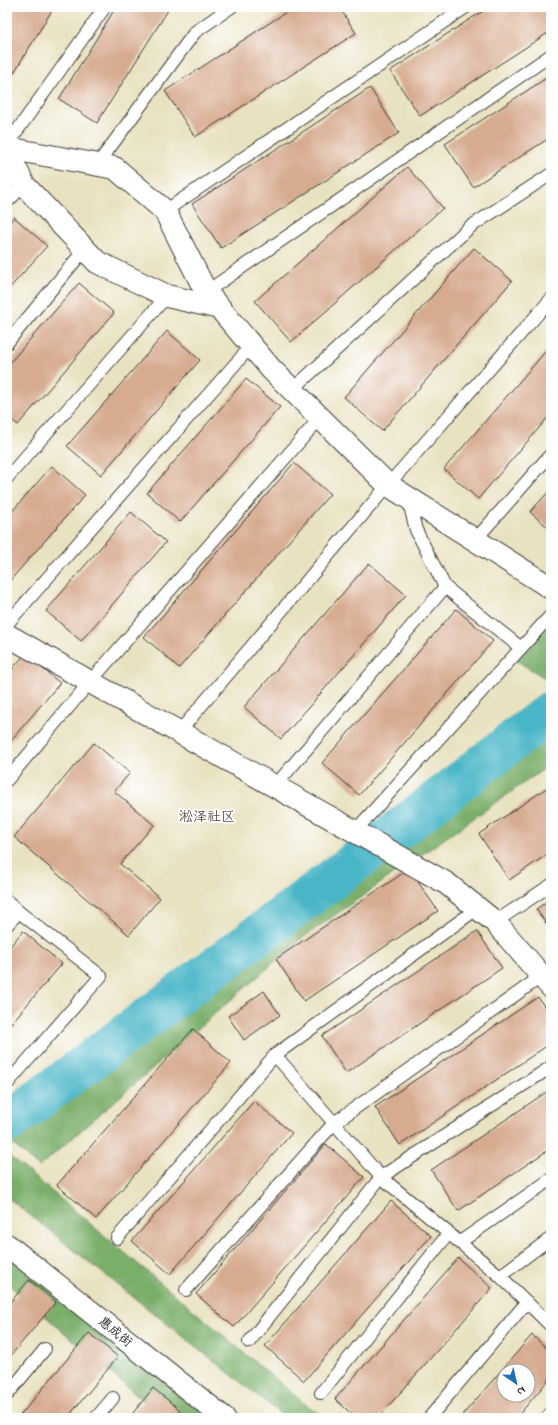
<svg xmlns="http://www.w3.org/2000/svg" width="558" height="1425" font-family="'Indie Flower','LXGW WenKai TC',sans-serif">
<rect width="100%" height="100%" fill="#fff"/>
<filter id="ink" filterUnits="userSpaceOnUse"><feTurbulence type="fractalNoise" baseFrequency=".025" numOctaves="2"/><feDisplacementMap in="SourceGraphic" scale="8" xChannelSelector="R" yChannelSelector="G"/><feConvolveMatrix kernelMatrix="1 2 1 2 8 2 1 2 1" color-interpolation-filters="sRGB"/></filter>
<filter id="wash" filterUnits="userSpaceOnUse"><feTurbulence type="fractalNoise" baseFrequency=".012" numOctaves="4" result="noise"/><feDisplacementMap in="SourceGraphic" scale="16" xChannelSelector="R" yChannelSelector="G"/><feGaussianBlur stdDeviation="0.9" result="paint"/><feColorMatrix in="noise" values="0 0 0 0 0 0 0 0 0 0 0 0 0 0 0 0 0 1.4 0 .05"/><feComposite in="paint" operator="in"/></filter>
<g filter="url(#wash)">
<rect width="100%" height="100%" fill="#e9e2c1"/>
<!-- forest -->
<g fill="#7aaf6b" stroke="#4b6644">
<path d="M551,614V674L545,678L507,655Z"/>
<path d="M551,715V764L301,939L39,1167L7,1139V1136L449,797Z"/>
<path d="M7,1154L305,1404L326,1418H286L7,1197Z"/>
<path d="M7,1250L209,1418H163L7,1283Z"/>
</g>
<g fill="none" stroke-linecap="round" stroke-linejoin="round">
<!-- river -->
<path stroke="#4ab6c7" stroke-width="41" d="M7,1123L411,820L551,711"/>
</g>
<g id="blocks">
<!-- building -->
<g fill="#d7ab90" fill-rule="evenodd">
<path d="M7,7H54L7,84Z"/>
<path d="M116,7H170L97,123L59,99Z"/>
<path d="M294,7H339L356,33L195,137L165,91Z"/>
<path d="M489,7H551V31L420,116L390,71Z"/>
<path d="M551,75V137L473,187L445,144Z"/>
<path d="M370,88L399,133L221,248L192,204Z"/>
<path d="M407,167L443,208L291,342L255,301Z"/>
<path d="M14,217L47,246L7,291V225Z"/>
<path d="M474,248L512,281L382,431L344,397Z"/>
<path d="M79,283L114,313L18,425L7,416V366Z"/>
<path d="M167,331L200,360L101,475L67,446Z"/>
<path d="M551,345V414L478,499L444,469Z"/>
<path d="M246,379L280,407L180,522L147,493Z"/>
<path d="M294,463L330,494L179,668L144,637Z"/>
<path d="M52,466L85,495L7,584V517Z"/>
<path d="M551,489V530L530,512Z"/>
<path d="M131,512L166,542L81,641L46,611Z"/>
<path d="M369,563L406,595L281,739L244,707Z"/>
<path d="M456,609L493,641L359,795L322,763Z"/>
<path d="M25,654L60,683L7,745V675Z"/>
<path d="M94,743L130,773L114,791L154,825L120,864L160,898L129,935L14,837Z"/>
<path d="M551,785V852L509,880L479,834Z"/>
<path d="M409,869L438,911L304,1001L276,959Z"/>
<path d="M551,899V930L536,909Z"/>
<path d="M23,931L62,964L7,1028V950Z"/>
<path d="M477,931L502,968L346,1073L322,1036Z"/>
<path d="M264,991L280,1015L244,1040L228,1016Z"/>
<path d="M538,997L551,1017V1043L400,1145L375,1107Z"/>
<path d="M193,1029L231,1063L96,1219L57,1185Z"/>
<path d="M551,1089V1148L458,1211L431,1170Z"/>
<path d="M254,1101L292,1133L170,1274L132,1241Z"/>
<path d="M326,1144L364,1177L234,1327L196,1294Z"/>
<path d="M391,1201L431,1236L304,1381L265,1346Z"/>
<path d="M458,1258L492,1288L378,1418H356L335,1399Z"/>
<path d="M29,1280L56,1302L7,1360V1306Z"/>
<path d="M89,1333L118,1357L67,1418H18Z"/>
<path d="M532,1335L551,1352V1377L516,1418H460ZM504,1371H528V1395H504Z"/>
<path d="M153,1388L180,1410L174,1418H129Z"/>
</g>
</g>
</g>
<g filter="url(#ink)">
<use href="#blocks" fill-opacity="0" stroke="#3b3a35" stroke-width="1"/>
<g fill="none" stroke-linecap="round" stroke-linejoin="round">
<defs>
<g id="service">
<path d="M7,145L105,7"/>
<path d="M97,165L195,32L231,7"/>
<path d="M7,202L24,185"/>
<path d="M165,211L466,7"/>
<path d="M206,292L551,55"/>
<path d="M7,343L85,249"/>
<path d="M292,390L470,227L551,174"/>
<path d="M7,478L167,296"/>
<path d="M408,498L416,530L445,587L521,648"/>
<path d="M475,540L551,454"/>
<path d="M7,624L251,346"/>
<path d="M179,732L388,485L551,299"/>
<path d="M7,780L90,682L320,418"/>
<path d="M275,786L445,587"/>
<path d="M355,831L551,615"/>
<path d="M7,901L19,912L101,976L7,1084"/>
<path d="M495,922L551,885"/>
<path d="M7,925L19,912"/>
<path d="M275,1055L381,1177L500,1276L551,1326"/>
<path d="M117,1238L275,1055L478,908"/>
<path d="M460,1242L551,1179"/>
<path d="M500,1276L551,1238"/>
<path d="M186,1290L334,1123L542,976"/>
<path d="M249,1342L381,1177L551,1067"/>
<path d="M321,1393L449,1233"/>
<path d="M7,1395L45,1349"/>
<path d="M96,1418L113,1398"/>
<path d="M429,1418L527,1302"/>
<path d="M547,1418L551,1413"/>
</g>
<g id="minor">
<path d="M7,148L115,168L165,211L206,292L271,369L388,485L551,588"/>
<path d="M7,151L24,185L97,262L167,296L220,308"/>
<path d="M7,635L446,883L495,922L551,987"/>
</g>
<path id="tertiary" d="M7,1245L224,1418"/>
</defs>
<!-- service casing -->
<use href="#service" stroke="#3b3a35" stroke-width="14"/>
<!-- minor casing -->
<use href="#minor" stroke="#3b3a35" stroke-width="24"/>
<!-- tertiary casing -->
<use href="#tertiary" stroke="#3b3a35" stroke-width="24"/>
<!-- service -->
<use href="#service" stroke="#fff" stroke-width="12"/>
<!-- minor -->
<use href="#minor" stroke="#fff" stroke-width="22"/>
<!-- tertiary -->
<use href="#tertiary" stroke="#fff" stroke-width="22"/>
</g>
</g>
<g text-anchor="middle" stroke-width="3.5" stroke-linejoin="round" paint-order="stroke">
<!-- street labels -->
<g font-size="13" fill="#1c1c1c" stroke="#fff">
<text transform="translate(116 1331) rotate(39)" y="5">惠成街</text>
</g>
<!-- neighbourhood labels -->
<g font-size="14" fill="#5d4e45" stroke="#fff">
<text x="207" y="821">淞泽社区</text>
</g>
</g>
<!-- margin -->
<rect width="558" height="1425" fill="none" stroke="#fff" stroke-width="24"/>
<!-- north arrow -->
<g transform="translate(516 1383) rotate(146)"><circle r="19" fill="#ffffff" stroke="#a4a4a4"/>
<path d="M0-3L7 15L0 10L-7 15Z" fill="#1f6fb2"/>
<text y="-6" font-size="11" font-weight="bold" text-anchor="middle" fill="#1c1c1c">N</text>
</g>
</svg>
